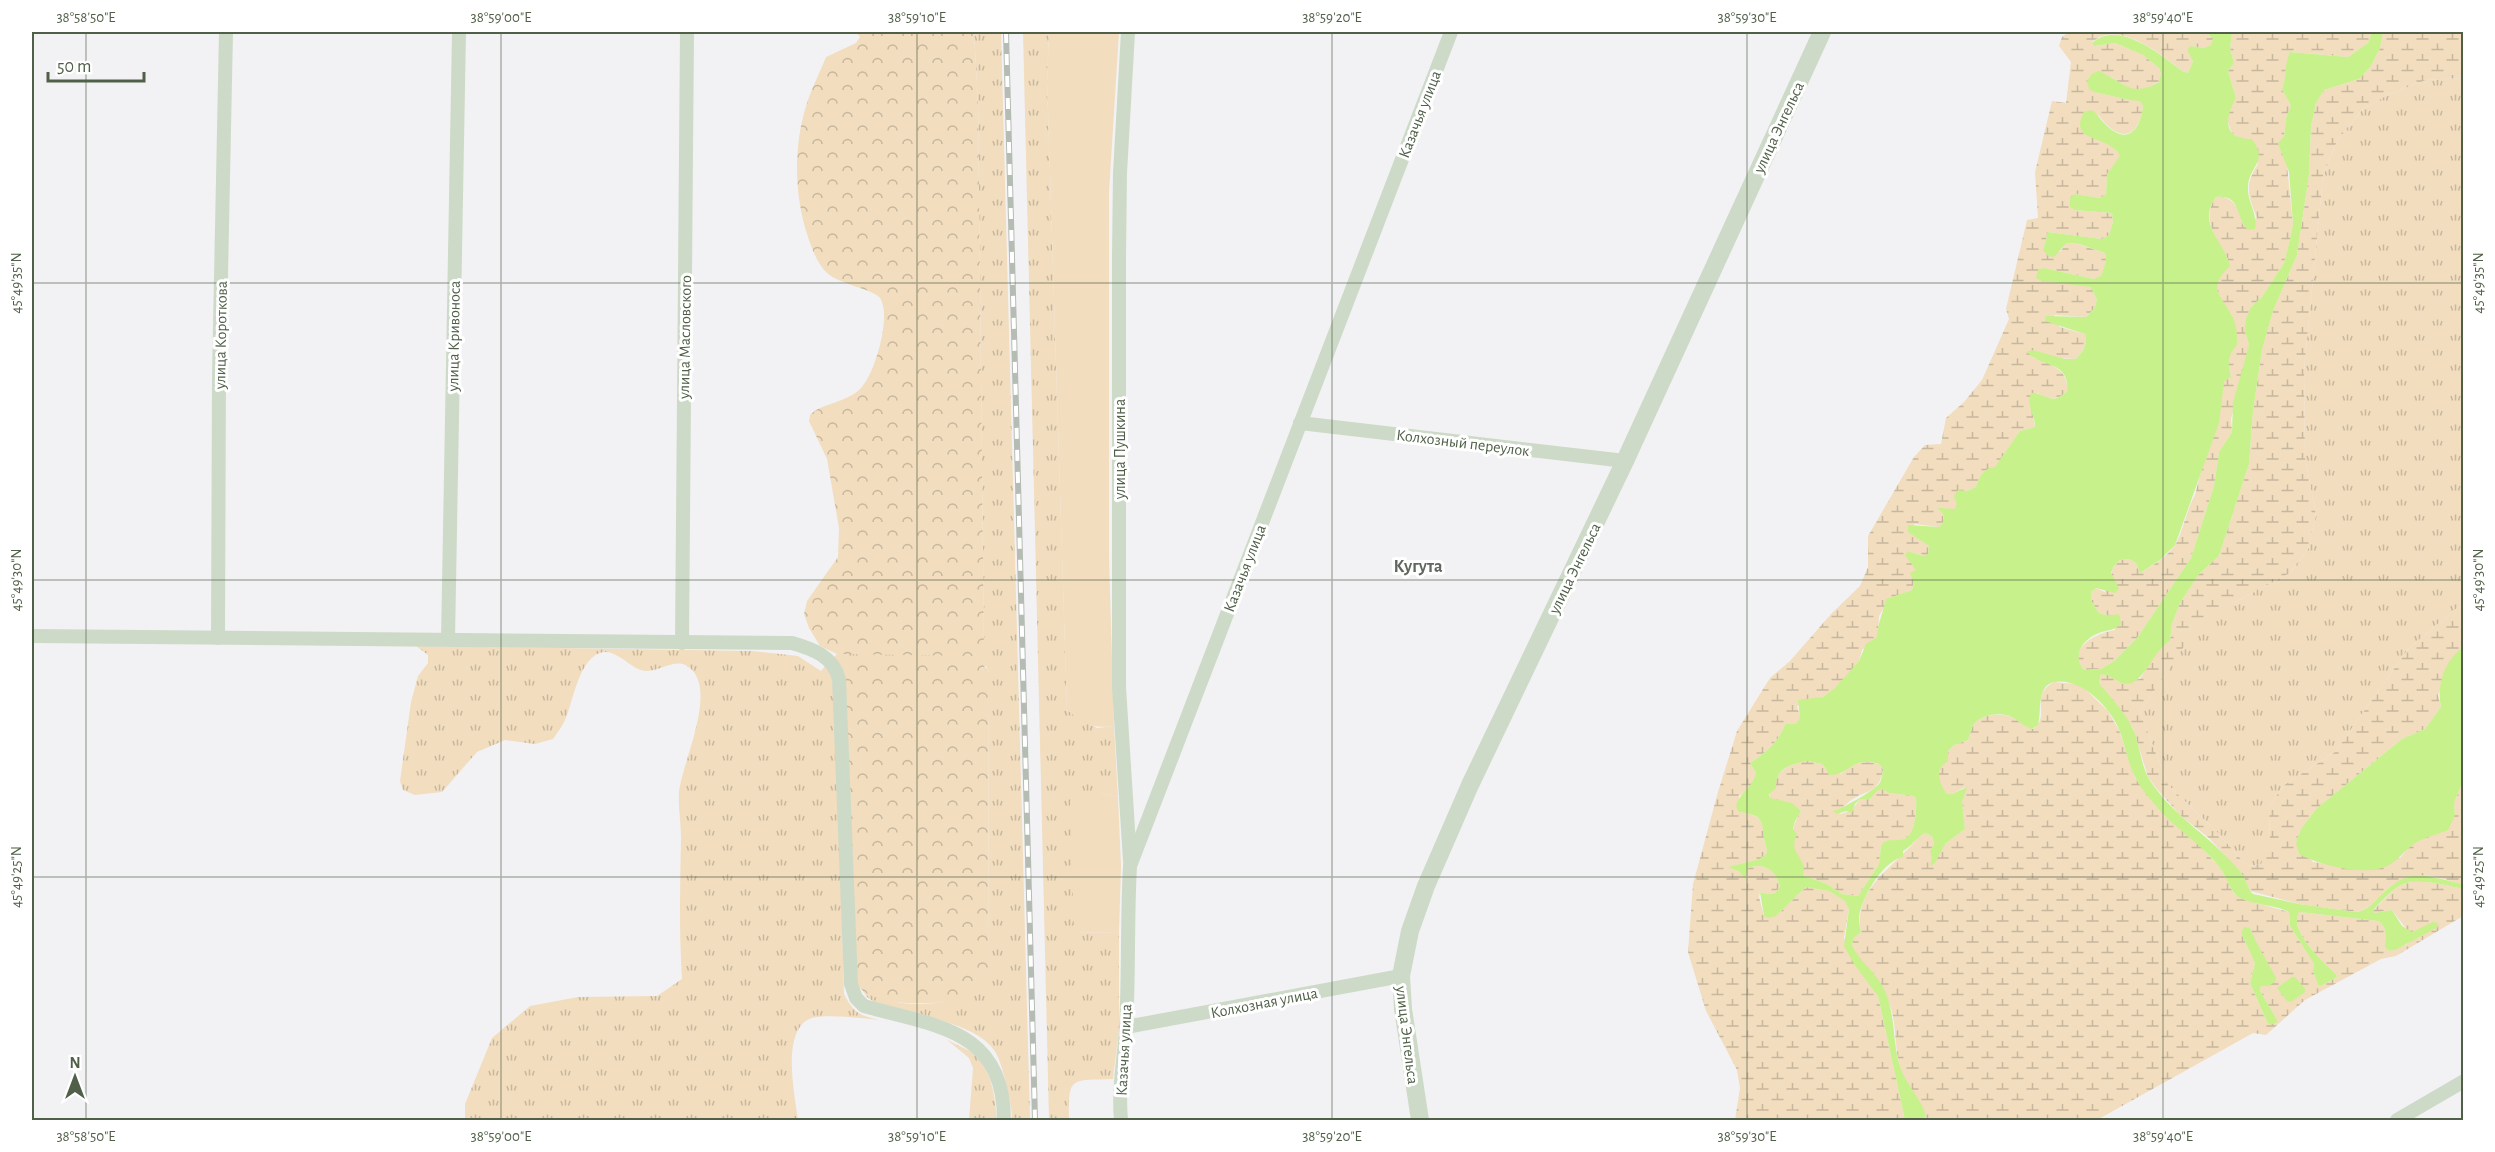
<svg xmlns="http://www.w3.org/2000/svg" width="2495" height="1152" font-family="'Alegreya Sans',sans-serif">
<defs>
<pattern id="grass-tufts" width="24" height="20" patternUnits="userSpaceOnUse" patternTransform="scale(1.5)"><rect width="24" height="20" fill="#f2ddbf"/><path d="M3 7l-1-3M5 7V3M7 7l1-3M15 17l-1-3M17 17v-4M19 17l1-3" fill="none" stroke="#c6b79d"/></pattern>
<pattern id="forest-crowns" width="20" height="18" patternUnits="userSpaceOnUse" patternTransform="scale(1.5)"><rect width="20" height="18" fill="#f2ddbf"/><path d="M2 6a3 3 0 1 1 6 0M12 15a3 3 0 1 1 6 0" fill="none" stroke="#c6b79d"/></pattern>
<pattern id="wetland-marsh" width="20" height="14" patternUnits="userSpaceOnUse" patternTransform="scale(1.5)"><rect width="20" height="14" fill="#f2ddbf"/><path d="M1 5h8M5 5V1M11 12h8M15 12V8" fill="none" stroke="#c6b79d"/></pattern>
</defs>
<rect width="100%" height="100%" fill="#f2f2f4"/>
<!-- grass -->
<g fill="url(#grass-tufts)">
<path d="M974,32H1001L1030,1120H1012C1012,1106 1008,1093 1005,1079C1003,1071 1000,1061 996,1053C979,1022 905,1013 874,1002L867,997L859,985C889,1013 971,1012 989,970L988,673L986,666L843,672L832,659L837,654L984,648L978,101Z"/>
<path d="M1023,32H1049L1047,81L1067,710L1097,728L1114,726L1118,797L1101,793L1075,932L1119,933V1029L1113,1079C1071,1081 1068,1075 1069,1120H1049Z"/>
<path d="M2463,78V603L2408,649L2335,752L2283,786L2269,807L2270,840L2262,864L2247,866L2217,832L2168,785L2140,712L2207,611L2237,601L2290,573L2308,549L2316,515L2305,457L2304,370L2323,176L2337,141L2362,110L2387,95L2426,80Z"/>
<path d="M416,646L752,651L798,656L821,671L828,663L836,695L844,994C854,1013 859,1015 879,1020C864,1018 821,1013 809,1019C781,1033 795,1096 798,1120H465V1104L492,1038L530,1006L578,997L657,996L682,979C679,932 680,885 681,838C681,823 678,807 679,792C682,763 716,695 692,670C676,653 658,676 641,670C629,666 617,651 604,652C579,655 573,703 565,720C562,727 557,733 553,739L535,744L505,740L477,752L442,792L415,795L403,790L400,781L411,702L418,676L428,663V655Z"/>
<path d="M946,1039C954,1044 963,1047 971,1052C992,1066 995,1098 997,1120H969L973,1068L969,1058Z"/>
</g>
<!-- forest -->
<g fill="url(#forest-crowns)">
<path d="M856,32H974L978,101L984,648L973,656L837,654L820,646L809,628L804,614L807,601L838,557L839,528L827,459L809,421L810,415C821,403 847,403 861,388C875,374 892,315 880,298C875,290 839,284 827,273C818,265 812,249 808,237C794,195 793,146 807,103C812,88 820,72 826,57L856,43L860,37Z"/>
<path d="M846,660L968,661C979,663 984,662 988,673L989,970C986,978 981,989 974,993C953,1007 871,1009 858,985C857,981 857,975 856,971L843,672V664Z"/>
</g>
<!-- wetland -->
<g fill="url(#wetland-marsh)" fill-rule="evenodd">
<path d="M2069,32H2205L2213,38L2211,45L2204,48L2191,46L2193,61L2188,73L2182,71C2161,54 2119,19 2092,42L2096,46L2115,43L2143,55L2159,68L2161,74L2160,81C2137,95 2132,91 2111,77L2094,92L2129,100H2140L2143,106C2138,143 2116,141 2097,113L2110,143L2121,156L2107,174L2106,195L2100,198L2075,194L2070,207L2074,210L2112,213L2113,222L2109,235L2102,239L2048,232L2043,250L2060,252L2067,243L2078,244L2105,253L2106,261L2101,277L2094,279L2044,268L2076,284L2091,287L2097,300L2094,309L2086,317L2054,315L2060,327L2085,334C2088,344 2083,351 2076,359L2032,357C2050,364 2069,369 2067,391C2056,402 2050,399 2037,393L2031,406L2035,427L2020,431L1995,468C1982,469 1980,476 1976,487L1967,491L1955,509H1938L1943,514L1944,521L1939,527L1915,524L1909,532L1929,546L1928,555L1923,556L1908,551L1917,570L1912,590L1890,598L1879,616L1878,637L1862,650L1859,661L1836,688L1823,697L1810,700L1797,706L1801,718L1796,724H1785C1779,742 1766,752 1750,763L1756,773C1752,785 1749,790 1739,796V812C1750,813 1762,816 1765,830C1767,839 1763,830 1764,839C1765,844 1767,847 1767,853L1760,859L1729,867L1740,872L1745,878L1748,868C1764,862 1776,870 1780,887L1775,893L1768,894L1760,892L1759,897L1764,916H1776L1806,887L1829,891L1846,901L1849,909L1844,938L1878,996L1905,1120H1735L1740,1088L1737,1070L1706,1011L1688,952L1693,884L1718,792L1737,731L1770,678L1790,661L1831,614L1860,586L1868,567V536L1914,457L1925,445L1941,444L1946,418L1964,402L1982,380L2009,319L2006,309L2027,220L2038,218L2035,172L2052,101L2066,103L2071,62L2059,46L2062,37Z"/>
<path d="M2232,32H2372L2368,43L2348,57L2291,52C2284,65 2287,76 2282,89L2291,106L2286,118L2284,137L2293,224L2290,239L2284,263L2262,297L2251,307L2245,331L2249,345L2248,354L2231,419L2232,432L2219,452L2214,486L2191,558L2137,638L2114,661L2101,669L2084,670C2065,648 2097,633 2115,630L2109,616L2099,613L2092,602L2091,592L2096,588L2105,592L2114,566L2120,560L2129,559L2136,563L2140,573C2152,566 2167,557 2175,545C2183,532 2186,511 2195,495L2224,382L2231,375L2228,365L2232,316L2217,293V282L2228,259C2217,239 2200,219 2216,197C2234,195 2239,210 2243,225L2257,218C2248,195 2244,185 2258,164L2241,139L2232,133L2228,123L2227,113L2236,98L2228,71L2234,63L2230,48Z"/>
<path d="M2383,32H2463V78L2426,80L2387,95L2362,110L2337,141L2323,176L2304,370L2305,457L2316,515L2308,549L2290,573L2237,601L2207,612L2140,712L2168,785L2217,832L2247,866L2261,864L2270,840L2269,807L2283,786L2335,752L2408,649L2463,603V647L2459,650L2438,695L2441,707L2425,729L2402,739L2316,809L2301,829L2296,842L2313,862L2336,865L2400,858L2411,845L2455,815L2454,803L2463,781V885C2428,873 2407,868 2380,896C2373,903 2366,911 2356,912L2299,904L2250,891L2242,874L2209,838L2180,815L2156,788L2148,777L2133,728L2099,683L2101,674H2109L2119,682L2140,679L2160,646L2170,641L2172,624L2180,603L2199,574L2219,556L2249,464L2253,411L2262,350L2273,311L2297,255L2309,175L2311,126L2316,103L2324,90L2359,79L2371,66L2380,48Z"/>
<path d="M2054,682L2076,684L2085,689L2108,711L2119,730L2135,778L2146,793L2156,806L2202,848L2221,869L2234,894L2245,900L2289,912L2290,926L2314,964L2313,971L2318,985L2321,986L2337,977L2336,974C2324,963 2286,929 2300,912L2378,921C2388,927 2385,935 2385,946L2389,951L2407,944L2421,928L2412,932L2408,931L2392,910L2374,913V910C2400,883 2402,878 2440,884C2448,886 2456,887 2463,889V916L2396,956L2381,959L2305,1000L2266,1035L2253,1033L2097,1120H1922L1926,1115C1918,1098 1906,1085 1900,1066C1894,1046 1897,1022 1889,1003C1879,979 1862,967 1852,945L1854,938L1861,932C1853,893 1888,870 1911,846C1916,840 1918,837 1925,833L1932,836L1934,844L1930,851L1945,844L1965,829L1962,802L1965,787L1952,794L1946,793L1940,786L1938,775L1942,764L1948,751L1954,745L1968,740C1970,735 1971,727 1975,723C1983,714 2002,713 2012,717C2019,721 2024,727 2033,729C2052,715 2028,696 2054,682ZM2250,928L2258,949L2264,985L2261,986L2260,991L2276,1018L2267,1022L2250,983L2255,963L2241,933Z"/>
<path d="M1808,761L1822,764L1826,770L1841,774C1853,763 1864,760 1879,764L1883,769C1879,795 1866,789 1850,801C1844,806 1842,809 1834,811L1841,814L1852,810L1860,799H1870L1877,790L1882,789L1889,793L1914,796L1916,799C1917,809 1915,836 1904,839C1894,842 1890,840 1881,846L1879,864L1858,896L1842,894L1827,884L1803,875C1803,864 1799,862 1795,853C1790,839 1793,823 1801,811L1784,801H1775L1770,799C1769,792 1771,790 1773,785C1780,768 1790,764 1808,761Z"/>
</g>
<!-- garden -->
<g fill="#f2ddbf">
<path d="M1049,32H1119L1109,192V558L1114,726C1092,729 1084,724 1067,710L1047,81Z"/>
<path d="M1101,793L1118,797L1121,866L1119,933L1074,932L1070,801Z"/>
</g>
<!-- water -->
<g fill="#c7f18b" fill-rule="evenodd">
<path d="M2205,32H2234L2232,33L2230,48L2234,63L2228,71L2236,98C2224,119 2223,139 2252,139C2269,163 2249,165 2248,187C2247,202 2258,213 2255,229L2248,230C2235,218 2242,194 2216,197C2196,224 2224,241 2230,266C2206,289 2221,294 2232,316C2237,325 2237,335 2237,345C2228,355 2227,362 2231,376L2224,382L2219,423L2175,545L2160,560L2140,573L2136,563L2129,559L2120,560L2114,566L2111,573L2119,588L2115,593L2096,588L2091,592L2092,602L2099,613L2109,616L2119,614L2121,624C2114,631 2109,629 2099,633C2083,639 2071,655 2084,670L2101,669L2114,661L2137,638L2191,558L2214,486L2219,452L2232,432L2233,403L2249,345L2245,331L2246,319L2251,307L2262,297L2284,263L2290,239L2293,224L2289,172L2278,143L2284,137L2286,118L2291,106L2282,89C2287,76 2284,65 2290,52L2348,57L2368,43L2372,32H2383L2380,48L2371,66L2359,79L2324,90L2316,103L2311,126L2309,175L2297,255L2273,311L2262,350L2253,411L2249,464L2219,556L2199,574L2180,603L2172,624L2170,641C2153,650 2144,684 2127,684C2117,684 2112,674 2101,674L2099,683C2110,697 2124,711 2132,727C2140,743 2140,763 2149,779C2173,817 2215,839 2242,874C2247,880 2247,889 2253,894L2299,904L2356,912C2365,911 2370,906 2376,900C2407,868 2417,873 2458,883L2463,885V889C2456,887 2448,886 2440,884C2402,878 2400,883 2374,909V913L2392,910L2402,926L2412,932L2433,922L2438,923V927L2397,949L2389,951L2385,947C2385,936 2388,927 2378,921L2300,912C2286,929 2324,963 2336,974L2337,977L2321,986L2318,985L2313,971L2314,964L2290,926L2289,912C2275,904 2243,905 2234,893C2228,885 2226,876 2220,868C2202,844 2174,828 2155,805C2148,797 2141,788 2136,779C2127,762 2125,743 2118,727C2108,705 2080,677 2054,682C2036,686 2042,711 2038,725L2032,729C2024,727 2019,721 2012,717C2002,712 1983,714 1975,723C1971,727 1970,735 1968,740L1954,745L1948,751V761C1935,768 1938,782 1946,793L1952,794L1967,787L1962,802L1965,829L1945,844L1935,863L1930,866L1932,858L1930,851L1934,844L1932,836L1925,833C1916,838 1912,846 1903,851V857C1884,861 1867,890 1861,908C1858,916 1859,923 1861,932L1854,938L1852,945C1861,964 1876,972 1884,989C1896,1014 1892,1042 1900,1066C1906,1085 1920,1097 1926,1115L1922,1120H1905L1878,996L1854,964L1844,946L1849,909L1845,901L1829,891L1806,887L1776,916L1768,918L1764,916L1760,892L1768,894L1775,893L1780,887C1776,870 1764,862 1748,868L1745,879L1740,872L1728,867L1760,859L1767,853C1767,847 1765,844 1764,839C1763,819 1761,815 1739,812L1736,806C1741,790 1750,792 1756,773L1750,763C1766,752 1779,742 1785,724H1796L1800,718L1798,700L1823,697L1835,688L1859,661L1866,644L1877,637C1878,621 1883,614 1886,599L1912,590L1914,583L1910,573L1916,570L1905,555L1908,551L1923,556L1928,554L1929,546L1908,532V525L1939,527L1944,521L1943,514L1937,508L1955,509L1957,504L1954,496L1958,490L1967,491L1976,487C1980,476 1982,469 1995,467L2020,431L2035,427C2035,414 2026,407 2031,393C2048,393 2051,407 2067,391C2070,361 2042,368 2027,352L2032,350L2065,359H2076C2083,352 2088,344 2085,334L2045,321L2046,316L2086,317L2094,309L2097,300L2091,287L2042,281L2036,278L2038,270L2044,268L2094,279L2101,276L2106,261L2105,253L2079,244L2067,243L2054,257L2048,256L2043,250L2048,232L2102,239L2109,235L2113,222L2112,213L2074,210L2070,207V198L2075,194L2100,198L2106,195L2107,174L2120,156C2110,134 2067,144 2084,112L2091,110C2097,113 2099,118 2104,123C2126,146 2140,132 2143,106L2140,101L2129,100L2094,92L2089,89L2087,80L2093,73L2099,71C2125,83 2131,98 2159,82L2161,74L2159,68L2143,55L2115,43L2095,46L2092,43C2119,19 2161,55 2182,71L2188,73L2193,61L2187,50L2191,46L2204,48L2211,45L2213,38ZM1808,761L1822,764L1830,775C1849,776 1851,756 1879,764L1883,769C1882,774 1882,780 1879,784C1875,790 1840,810 1833,811L1837,814L1846,811L1852,813L1855,804L1860,799H1870L1877,791L1882,789L1889,793L1914,796L1916,799C1917,809 1915,836 1904,839C1897,841 1891,839 1884,842L1881,846L1879,864L1858,896L1842,894L1827,884L1803,875C1803,871 1805,867 1803,864C1798,852 1790,850 1797,834L1793,829L1795,821L1801,811L1792,803L1770,798L1769,794L1776,788C1775,768 1791,764 1808,761Z"/>
<path d="M2463,647V781L2454,803L2455,815L2448,830C2437,835 2419,838 2410,847C2402,854 2395,863 2385,867C2363,876 2319,865 2299,854L2296,842L2301,829L2316,809L2402,739L2425,729L2441,707C2436,686 2445,660 2463,647Z"/>
<path d="M2244,927L2250,928C2257,946 2267,960 2276,978L2275,982L2269,986H2261L2260,991L2276,1018L2277,1022L2271,1025L2267,1022L2250,983L2255,963L2241,933Z"/>
<path d="M2292,977H2295L2305,989V992L2291,1002L2287,1001L2277,988Z"/>
</g>
<g fill="none" stroke-linecap="round" stroke-linejoin="round">
<!-- minor -->
<g stroke="#cedac8" stroke-width="14">
<path d="M1128,32L1120,173L1119,257V687L1130,861"/>
<path d="M1300,423L1625,461"/>
<path d="M32,636L792,643C813,649 833,656 839,679L851,984L856,998L864,1006C935,1026 1004,1029 1004,1120"/>
<path d="M218,638L219,375L226,32"/>
<path d="M448,640L459,32"/>
<path d="M682,643L687,32"/>
<path d="M1126,1027L1401,976"/>
<path d="M1121,1120C1118,1090 1124,1059 1126,1028C1129,974 1127,920 1130,866L1451,32"/>
<path d="M2397,1120L2464,1081"/>
</g>
<!-- tertiary -->
<path stroke="#cedac8" stroke-width="18" d="M1420,1120L1403,1009L1401,976L1410,931L1426,886L1470,785L1625,461L1822,32"/>
<defs>
<path id="rail" d="M1006,32L1035,1120"/>
</defs>
<!-- rail casing -->
<use href="#rail" stroke="#b5bcb3" stroke-width="6"/>
<!-- rail -->
<use href="#rail" stroke="#fff" stroke-width="4" stroke-dasharray="11" stroke-linecap="butt"/>
</g>
<!-- ticks -->
<path fill="none" stroke="#506048" stroke-width="1.5" stroke-opacity="0.45" d="M86,32V1120M501,32V1120M917,32V1120M1332,32V1120M1747,32V1120M2163,32V1120M32,283H2464M32,580H2464M32,877H2464"/>
<g text-anchor="middle" stroke-width="6" stroke-linejoin="round" paint-order="stroke">
<!-- street labels -->
<g font-size="16" fill="#506048" stroke="#fff">
<text transform="translate(1419 114) rotate(-69)" y="6">Казачья улица</text>
<text transform="translate(1778 127) rotate(-65)" y="6">улица Энгельса</text>
<text transform="translate(220 335) rotate(-89)" y="6">улица Короткова</text>
<text transform="translate(453 336) rotate(-89)" y="6">улица Кривоноса</text>
<text transform="translate(684 337) rotate(-89)" y="6">улица Масловского</text>
<text transform="translate(1463 442) rotate(7)" y="6">Колхозный переулок</text>
<text transform="translate(1119 449) rotate(-90)" y="6">улица Пушкина</text>
<text transform="translate(1244 568) rotate(-69)" y="6">Казачья улица</text>
<text transform="translate(1574 568) rotate(-64)" y="6">улица Энгельса</text>
<text transform="translate(1264 1002) rotate(-11)" y="6">Колхозная улица</text>
<text transform="translate(1408 1035) rotate(83)" y="6">улица Энгельса</text>
<text transform="translate(1123 1050) rotate(-87)" y="6">Казачья улица</text>
</g>
<!-- neighbourhood labels -->
<g font-size="18" font-weight="bold" fill="#60675e" stroke="#fff">
<text x="1418" y="572">Кугута</text>
</g>
</g>
<!-- border -->
<rect width="2495" height="1152" fill="none" stroke="#ffffff" stroke-width="66"/>
<!-- north arrow -->
<g transform="translate(75 1077)" stroke="#ffffff" stroke-width="4.5" paint-order="stroke">
<path d="M0-4.5L10 22L0 15L-10 22Z" fill="#506048"/>
<text y="-9" font-size="16" font-weight="bold" text-anchor="middle" fill="#506048">N</text>
</g>
<!-- scale -->
<path d="M48 72v9h96v-9" fill="none" stroke="#506048" stroke-width="3"/>
<text x="57" y="72" font-size="18" fill="#506048" stroke="#ffffff" stroke-width="4.5" paint-order="stroke">50 m</text>
<rect x="33" y="33" width="2429" height="1086" fill="none" stroke="#506048" stroke-width="2"/>
<g font-size="15" text-anchor="middle" fill="#506048">
<text x="86" y="22">38°58'50"E</text>
<text x="501" y="22">38°59'00"E</text>
<text x="917" y="22">38°59'10"E</text>
<text x="1332" y="22">38°59'20"E</text>
<text x="1747" y="22">38°59'30"E</text>
<text x="2163" y="22">38°59'40"E</text>
<text transform="translate(16 283) rotate(-90)" y="5">45°49'35"N</text>
<text transform="translate(2478 283) rotate(-90)" y="5">45°49'35"N</text>
<text transform="translate(16 580) rotate(-90)" y="5">45°49'30"N</text>
<text transform="translate(2478 580) rotate(-90)" y="5">45°49'30"N</text>
<text transform="translate(16 877) rotate(-90)" y="5">45°49'25"N</text>
<text transform="translate(2478 877) rotate(-90)" y="5">45°49'25"N</text>
<text x="86" y="1141">38°58'50"E</text>
<text x="501" y="1141">38°59'00"E</text>
<text x="917" y="1141">38°59'10"E</text>
<text x="1332" y="1141">38°59'20"E</text>
<text x="1747" y="1141">38°59'30"E</text>
<text x="2163" y="1141">38°59'40"E</text>
</g>
</svg>
